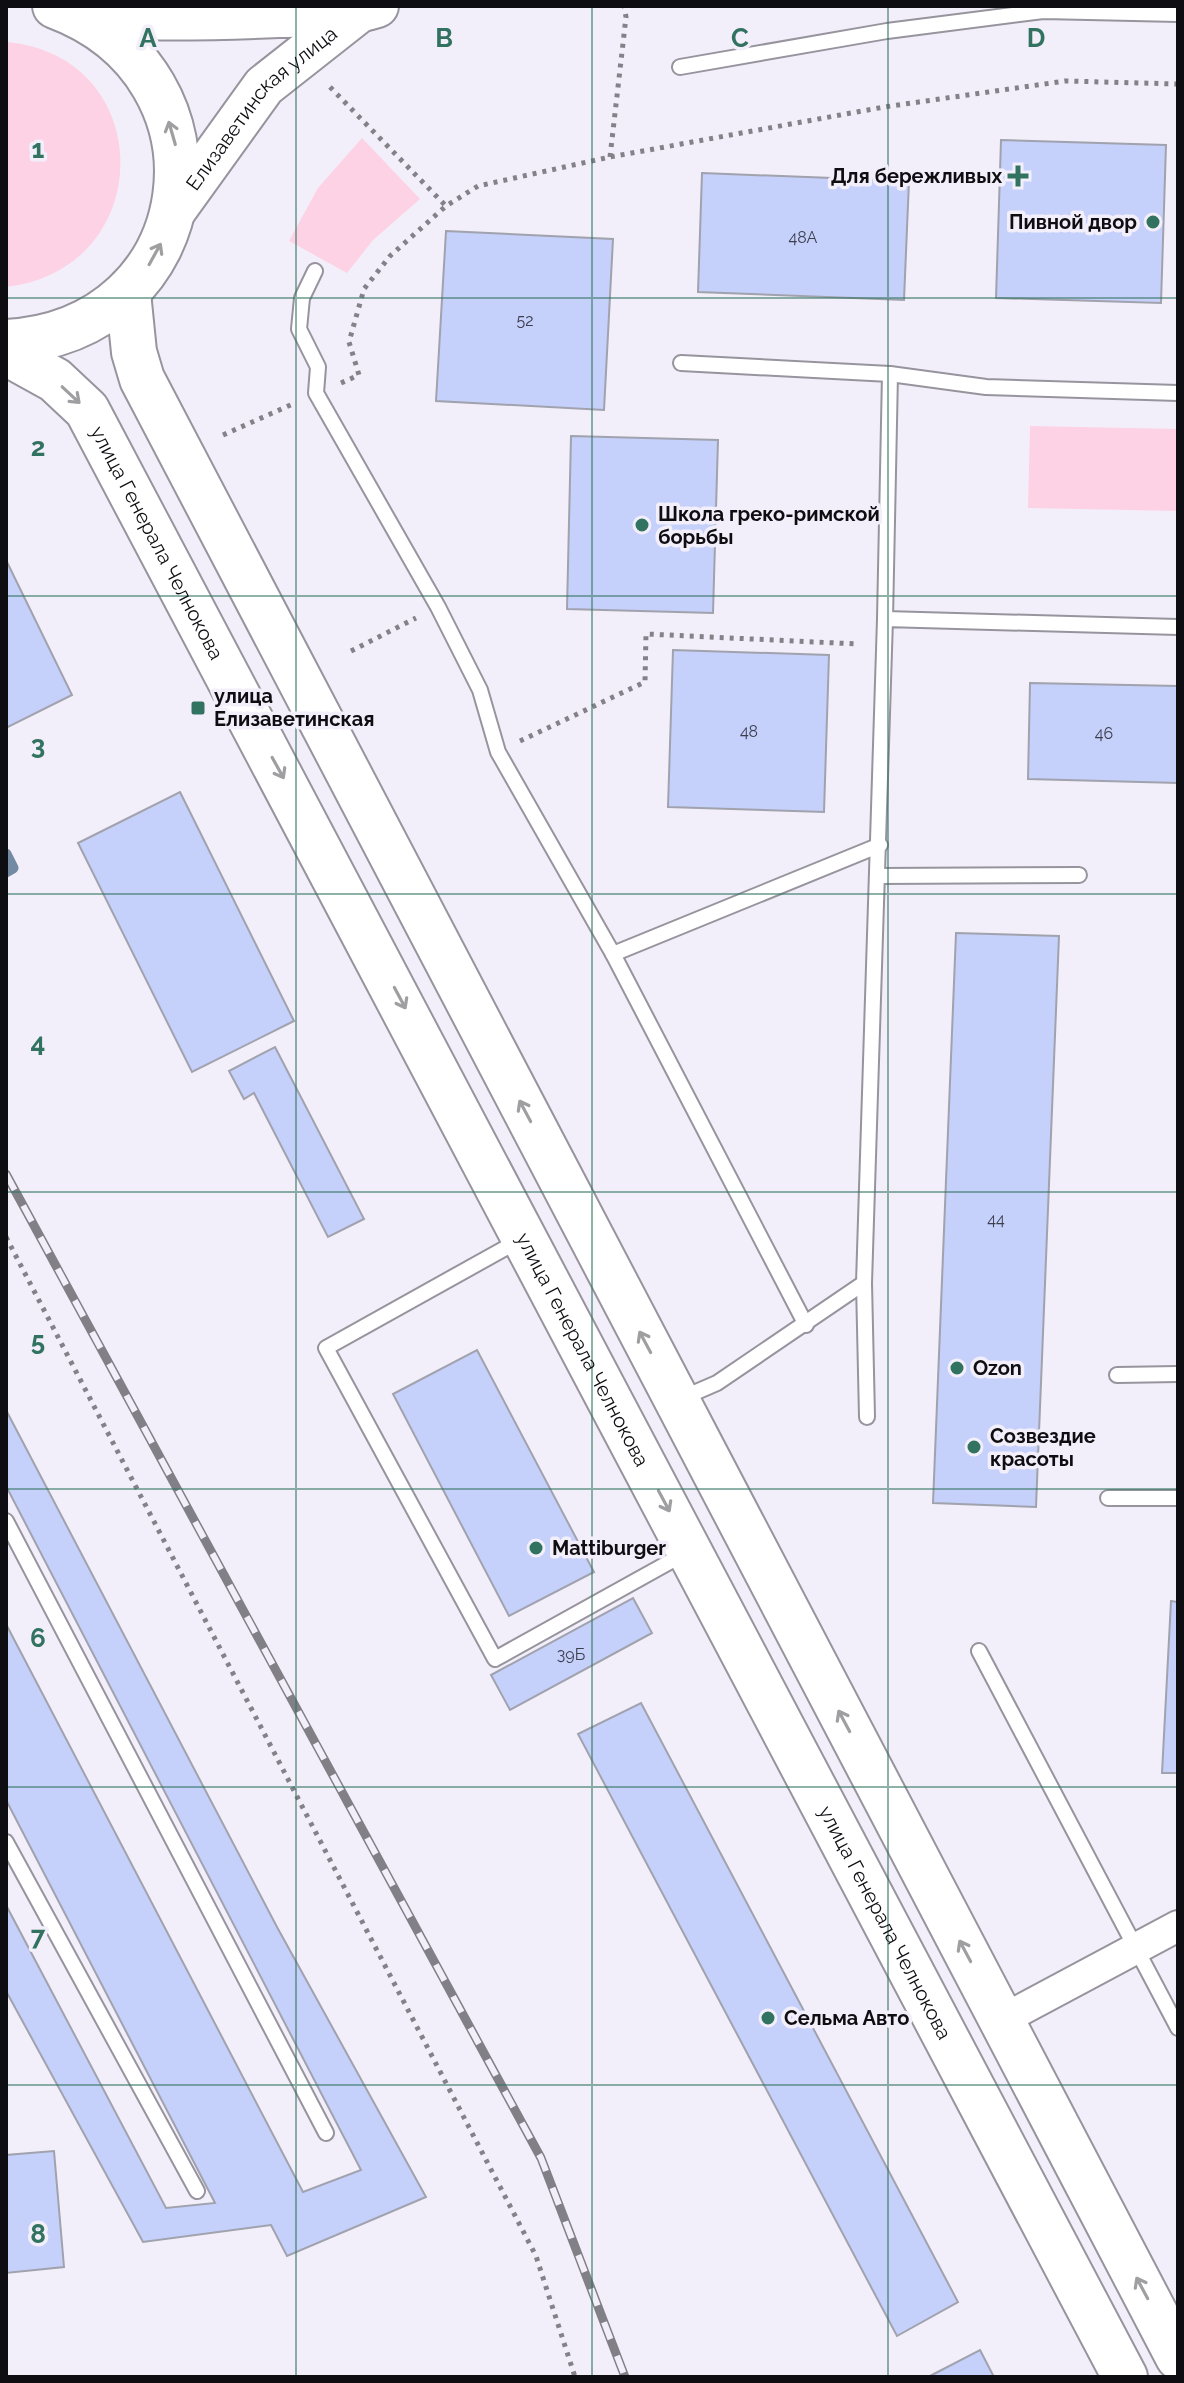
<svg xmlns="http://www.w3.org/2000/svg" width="1184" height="2383" font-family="Raleway,sans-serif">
<rect width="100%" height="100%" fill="#f3effa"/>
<!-- green -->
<g fill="#fdd2e4">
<path d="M6,42C158,55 159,269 6,287Z"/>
<path d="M362,138L420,199L373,240L347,273L289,241L318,188Z"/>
<path d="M1030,426L1178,429V511L1028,508Z"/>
</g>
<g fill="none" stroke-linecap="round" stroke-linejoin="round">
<!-- stream -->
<path stroke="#728aa3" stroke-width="11" d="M6,854L13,868L6,872"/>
</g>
<!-- building -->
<g fill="#c5d0fb" stroke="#a0a2ad" stroke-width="2">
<path d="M1001,140L1166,145L1161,303L996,298Z"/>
<path d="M702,173L909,181L904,300L698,292Z"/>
<path d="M446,231L613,239L604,410L436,401Z"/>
<path d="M571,436L718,440L713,613L567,609Z"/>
<path d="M6,560L72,695L6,728Z"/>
<path d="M673,650L829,655L824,812L668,807Z"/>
<path d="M1030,683L1178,686V783L1028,779Z"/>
<path d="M180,792L294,1021L192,1072L78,843Z"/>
<path d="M956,933L1059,936L1036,1507L933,1503Z"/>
<path d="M275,1047L364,1219L328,1237L254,1093L244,1099L229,1071Z"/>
<path d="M477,1350L594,1572L509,1616L393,1394Z"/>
<path d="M6,1410L277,1927L426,2197L287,2256L271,2225L143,2242L6,1991V1905L166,2208L215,2203L6,1800V1624L303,2192L361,2170L6,1486Z"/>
<path d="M633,1598L652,1633L510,1710L491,1675Z"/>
<path d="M1171,1601L1178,1602V1773H1162Z"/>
<path d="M641,1703L958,2302L897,2336L578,1734Z"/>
<path d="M54,2151L64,2267L6,2273V2155Z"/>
<path d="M980,2350L994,2377H928Z"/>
</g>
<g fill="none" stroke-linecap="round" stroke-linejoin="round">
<defs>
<g id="service">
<path d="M680,67L887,31L1043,11L1178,14"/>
<path d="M315,271L302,298L299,329L318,367L316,393L438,607L480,690L498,752L613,954L806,1325"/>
<path d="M681,363L890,374L986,387L1178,393"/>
<path d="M885,619L890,374"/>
<path d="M879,876L1079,875"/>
<path d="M613,954L880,845"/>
<path d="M518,1241L326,1348L495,1659L684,1554"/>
<path d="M864,1283L867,1417"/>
<path d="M1117,1375L1178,1374"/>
<path d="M680,1399L717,1383L864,1283L885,619L1178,627"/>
<path d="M1108,1498H1178"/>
<path d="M6,1521L326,2133"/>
<path d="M979,1651L1178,2028"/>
<path d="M6,1842L197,2191"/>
</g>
<path id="minor" d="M1002,2020L1178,1926"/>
<g id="secondary">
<path d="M81,16C147,20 213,19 279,16C312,15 346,16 377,6"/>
<path id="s1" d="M174,211L264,86L358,12"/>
</g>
<g id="primary">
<path d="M128,293L134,352L142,379L1178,2357"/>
<path d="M6,342C207,331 240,75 55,6"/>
<path id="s2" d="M6,353L55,380L87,410L1125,2377"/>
</g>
</defs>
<!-- service casing -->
<use href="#service" stroke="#97949e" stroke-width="18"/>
<!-- minor casing -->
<use href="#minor" stroke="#97949e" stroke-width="34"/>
<!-- secondary casing -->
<use href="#secondary" stroke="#97949e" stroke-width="46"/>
<!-- primary casing -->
<use href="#primary" stroke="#97949e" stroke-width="48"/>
<!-- path -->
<g stroke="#848289" stroke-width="5" stroke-dasharray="4 6" stroke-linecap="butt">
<path d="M330,87L446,206"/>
<path d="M610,157L626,17L624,6"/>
<path d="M341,383L359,375L349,342L364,289L390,256L446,206L478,186L610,157L884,107L1065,81L1178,84"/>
<path d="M223,435L295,403"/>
<path d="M351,651L416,618"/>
<path d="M520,741L645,682L646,634L858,644"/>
<path d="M6,1237L536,2256L575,2377"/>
</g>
<!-- service -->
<use href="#service" stroke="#fff" stroke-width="14"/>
<!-- minor -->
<use href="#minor" stroke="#fff" stroke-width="30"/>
<!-- secondary -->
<use href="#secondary" stroke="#fff" stroke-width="42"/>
<!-- primary -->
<use href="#primary" stroke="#fff" stroke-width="44"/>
<defs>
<path id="rail" d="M6,1174L541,2158L625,2377"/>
</defs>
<!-- rail casing -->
<use href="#rail" stroke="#828087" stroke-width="9"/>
<!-- rail -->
<use href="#rail" stroke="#f3effa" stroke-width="6" stroke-dasharray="18" stroke-linecap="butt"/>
</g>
<!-- one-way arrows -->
<defs><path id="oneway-shaft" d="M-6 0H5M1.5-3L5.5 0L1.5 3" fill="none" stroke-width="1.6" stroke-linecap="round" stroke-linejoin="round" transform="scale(2)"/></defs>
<g stroke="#9f9ea0">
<use href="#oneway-shaft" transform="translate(172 133) rotate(-106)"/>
<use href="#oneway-shaft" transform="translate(155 254) rotate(-61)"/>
<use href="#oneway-shaft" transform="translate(71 395) rotate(43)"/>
<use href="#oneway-shaft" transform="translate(278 768) rotate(61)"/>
<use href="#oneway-shaft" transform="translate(400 998) rotate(62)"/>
<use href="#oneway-shaft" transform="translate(525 1111) rotate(-118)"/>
<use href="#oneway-shaft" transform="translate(645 1342) rotate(-118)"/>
<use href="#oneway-shaft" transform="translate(664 1501) rotate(62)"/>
<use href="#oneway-shaft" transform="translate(844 1721) rotate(-118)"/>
<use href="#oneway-shaft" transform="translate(965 1951) rotate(-118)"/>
<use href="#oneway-shaft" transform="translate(1142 2288) rotate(-118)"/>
</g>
<!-- grid -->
<path fill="none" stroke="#327260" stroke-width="2" stroke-opacity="0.55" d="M296,6V2377M592,6V2377M888,6V2377M6,298H1178M6,596H1178M6,894H1178M6,1192H1178M6,1489H1178M6,1787H1178M6,2085H1178"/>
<!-- markers -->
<g fill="#327260" stroke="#f3effa" stroke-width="3">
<path d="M1014 164h8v8h8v8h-8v8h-8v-8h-8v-8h8z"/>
<circle cx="1153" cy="222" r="8"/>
<circle cx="642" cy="525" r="8"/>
<rect x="190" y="700" width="16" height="16" rx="4"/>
<circle cx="957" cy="1368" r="8"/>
<circle cx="974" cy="1447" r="8"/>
<circle cx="536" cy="1548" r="8"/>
<circle cx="768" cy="2018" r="8"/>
</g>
<g text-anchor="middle" stroke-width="7" stroke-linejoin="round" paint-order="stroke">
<!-- number labels -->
<g font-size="16" fill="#3c3e4c">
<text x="803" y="243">48А</text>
<text x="525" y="326">52</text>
<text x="749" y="737">48</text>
<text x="1104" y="739">46</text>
<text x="996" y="1225">44</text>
<text x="571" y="1660">39Б</text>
</g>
<!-- street labels -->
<g font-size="20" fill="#0e0d11" stroke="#f3effa">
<text dy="7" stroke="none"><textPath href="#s1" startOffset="136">Елизаветинская улица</textPath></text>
<text dy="7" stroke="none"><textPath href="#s2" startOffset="250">улица Генерала Челнокова</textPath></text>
<text dy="7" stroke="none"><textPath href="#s2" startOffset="1162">улица Генерала Челнокова</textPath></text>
<text dy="7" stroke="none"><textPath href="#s2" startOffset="1810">улица Генерала Челнокова</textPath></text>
</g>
<!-- poi labels -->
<g font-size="20" font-weight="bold" fill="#0e0d11" stroke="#f3effa" text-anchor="start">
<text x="1002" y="183" text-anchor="end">Для бережливых</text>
<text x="1137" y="229" text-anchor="end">Пивной двор</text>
<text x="658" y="521">Школа греко-римской<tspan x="658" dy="23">борьбы</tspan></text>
<text x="214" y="703">улица<tspan x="214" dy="23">Елизаветинская</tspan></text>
<text x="973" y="1375">Ozon</text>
<text x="990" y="1443">Созвездие<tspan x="990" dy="23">красоты</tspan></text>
<text x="552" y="1555">Mattiburger</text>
<text x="784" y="2025">Сельма Авто</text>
</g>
</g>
<g font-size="26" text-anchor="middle" font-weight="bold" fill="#327260" stroke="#f3effa" stroke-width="7" stroke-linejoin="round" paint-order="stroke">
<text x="148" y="47">A</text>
<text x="444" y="47">B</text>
<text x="740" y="47">C</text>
<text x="1036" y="47">D</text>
<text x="38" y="158">1</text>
<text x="38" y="456">2</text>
<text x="38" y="754">3</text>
<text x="38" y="1052">4</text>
<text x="38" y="1350">5</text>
<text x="38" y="1647">6</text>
<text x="38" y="1945">7</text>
<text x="38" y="2243">8</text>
</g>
<!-- border -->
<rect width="1184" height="2383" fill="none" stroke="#0e0d11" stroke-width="16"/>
</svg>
